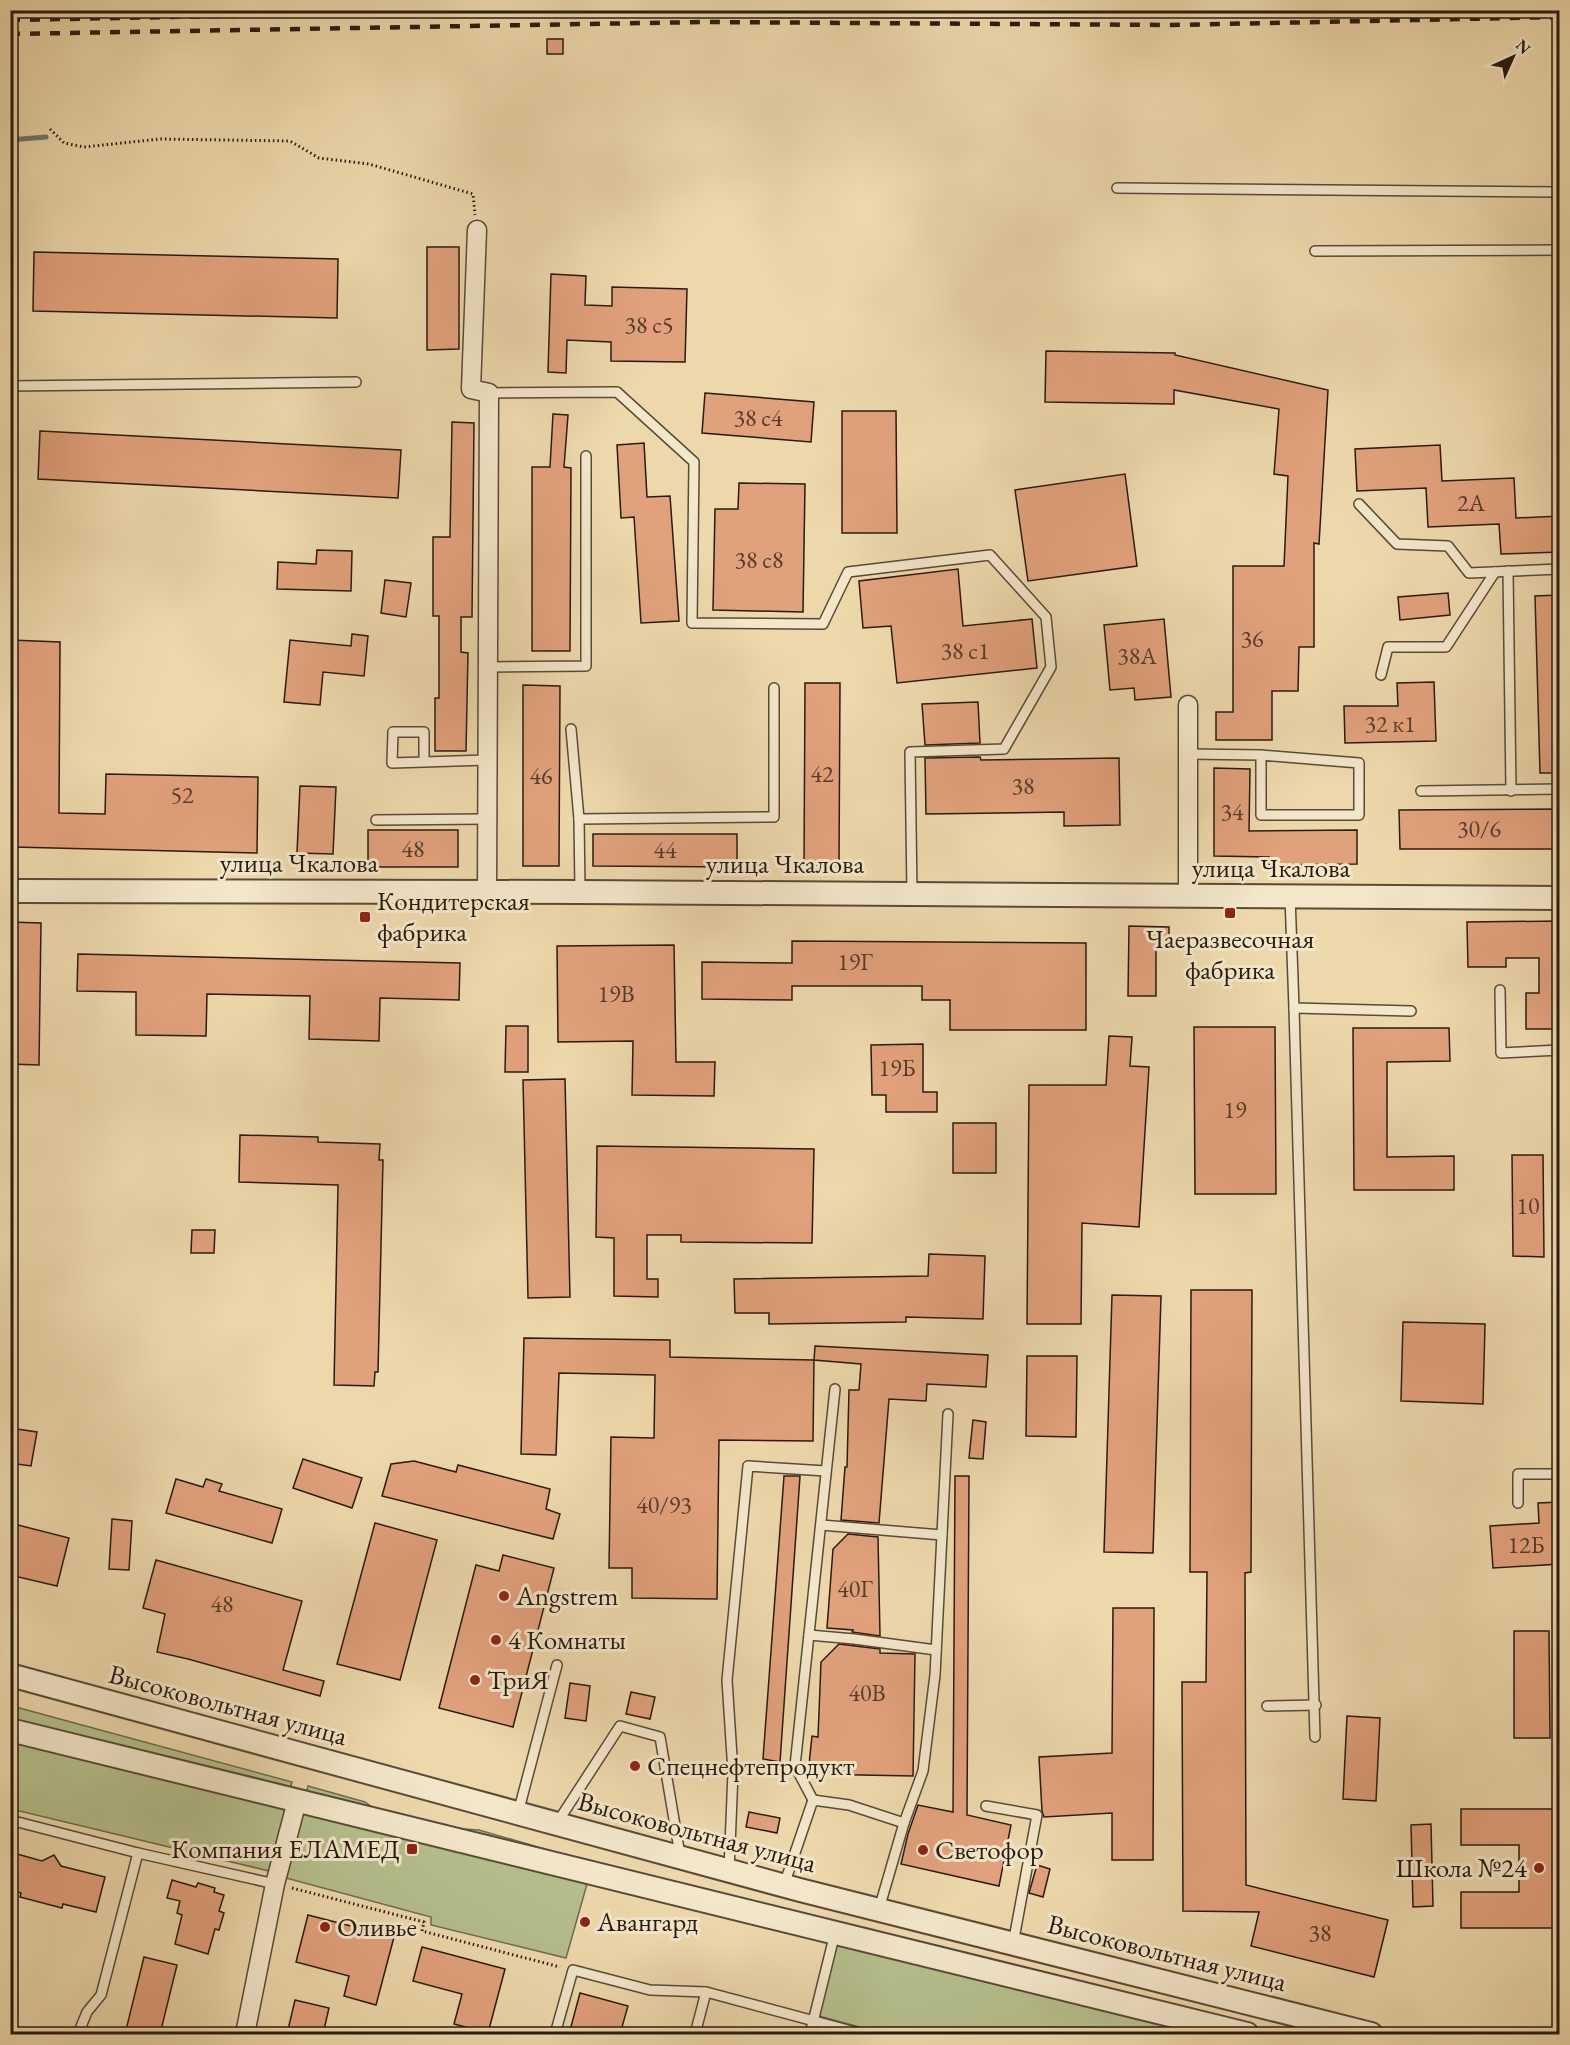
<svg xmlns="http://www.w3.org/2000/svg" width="1570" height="2045" font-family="'EB Garamond',serif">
<rect width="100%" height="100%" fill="#edd8ac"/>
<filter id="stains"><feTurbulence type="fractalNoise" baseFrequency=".00333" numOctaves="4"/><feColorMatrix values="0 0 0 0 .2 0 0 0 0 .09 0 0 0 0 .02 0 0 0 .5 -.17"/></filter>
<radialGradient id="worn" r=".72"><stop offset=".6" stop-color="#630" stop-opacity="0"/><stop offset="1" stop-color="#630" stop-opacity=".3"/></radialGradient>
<!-- green -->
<g fill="#b5bf8c" stroke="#6e6d4e" stroke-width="1.5">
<path d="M12,1706L292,1782L269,1871L11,1809Z"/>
<path d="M308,1786L365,1802L380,1813L434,1827L479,1830L593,1863L566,1958L431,1925V1917L286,1878Z"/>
<path d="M836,1945L1022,1985L1222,2034H885L819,2016Z"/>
</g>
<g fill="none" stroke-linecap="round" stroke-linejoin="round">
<!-- stream -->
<path stroke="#6c7a6e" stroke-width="5" d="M10,140L46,137"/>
</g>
<!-- building -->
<g fill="#e2a17d" stroke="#281b10" stroke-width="1.5">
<rect x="547" y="39" width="16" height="15"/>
<path d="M427,247H459V349L427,350Z"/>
<path d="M34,252L338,259L337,318L33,311Z"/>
<path d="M551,274L586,276L585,305L612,306V287L687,289L685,362L611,361V342L567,340L566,373L548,372Z"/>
<path d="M1046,351L1175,353V355L1328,390L1319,544L1314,543V647H1299L1298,691H1272V740H1216V712H1233V566H1284L1288,476L1274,474L1279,409L1174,390V404L1045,402Z"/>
<path d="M705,393L814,402L811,442L702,433Z"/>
<path d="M842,411H896L897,533H842Z"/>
<path d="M553,414L568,415L564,467L571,468L570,651H532V467H550Z"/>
<path d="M452,422L474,423L472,617H461V652L468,653L466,751H435V698H439V616H433V537H450Z"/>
<path d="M40,431L401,450L398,498L38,479Z"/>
<path d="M644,443L647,497L670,496L679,621L641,623L634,517L621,518L617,445Z"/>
<path d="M1440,445L1442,481L1514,478L1516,518L1560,516V552L1501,554L1499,524L1428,527L1426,488L1357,491L1355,449Z"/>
<path d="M1125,474L1137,566L1028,581L1015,490Z"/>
<path d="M739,483L805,484L803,612L713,610L715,509H738Z"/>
<path d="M317,550L352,551L351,591L277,589L278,562L316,564Z"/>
<path d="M958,569L963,626L1032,619L1037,668L897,683L891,626L863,628L859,581Z"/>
<path d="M385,580L411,583L406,617L381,613Z"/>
<path d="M1448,593L1450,615L1400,620L1398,597Z"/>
<path d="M1560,595V773H1540L1535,596Z"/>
<path d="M1164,619L1171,697L1135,700L1134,688L1110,690L1104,625Z"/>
<path d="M352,634L368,636L364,676L323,672L320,705L284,702L290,640L351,646Z"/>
<path d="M10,640L60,642L59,813L105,814L106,774L258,777L257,853L13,847L14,716H10Z"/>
<path d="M1434,682L1436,741L1345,743L1344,706H1398L1397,683Z"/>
<path d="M805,683H840L839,866L804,865Z"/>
<path d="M523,685L560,686L559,866H523Z"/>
<path d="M978,702L980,743L925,745L922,704Z"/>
<path d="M980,757L981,760L1119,758L1120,825L1064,826V812L926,814L925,758Z"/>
<path d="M1214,768L1250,769L1249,831L1357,830V864L1269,865V857L1214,856Z"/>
<path d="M300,786L336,787L333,854L297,853Z"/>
<path d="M1560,809V849H1400L1399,810Z"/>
<rect x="368" y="830" width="90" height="37"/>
<path d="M593,834H737V867L593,866Z"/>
<path d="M1560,921V1029H1526V993H1539V958H1506V967H1468L1467,922Z"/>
<path d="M10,922L41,923L39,1065L10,1064Z"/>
<path d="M1129,926L1169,927V947H1156V996H1128Z"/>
<path d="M792,941L1086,943V1030H950V1000H922V986H792V1000L702,999V962L792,963Z"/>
<path d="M674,945L676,1062H715L714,1096L632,1095L633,1041L558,1042L557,946Z"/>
<path d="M78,954L460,963L459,1000L380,998L379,1041L309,1039L310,996L207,994L206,1036L136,1035V992L77,991Z"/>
<path d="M506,1026H528V1072H505Z"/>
<path d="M1194,1027H1275L1276,1194H1195Z"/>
<path d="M1353,1028H1449L1450,1061L1387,1062V1157L1454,1156V1190H1354Z"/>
<path d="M1109,1036L1132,1037L1130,1066L1149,1067L1139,1227L1082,1223L1081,1324H1027L1029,1085H1106Z"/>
<path d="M923,1044V1092H937V1112H886V1095H872L871,1045Z"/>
<path d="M565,1079L570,1297L528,1298L523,1080Z"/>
<rect x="953" y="1123" width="43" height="50"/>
<path d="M240,1135L318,1137V1142L380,1144L379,1160H383L381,1246L378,1372H375L374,1386L334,1385L338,1185L239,1182Z"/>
<path d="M597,1146L814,1149L812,1243L681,1242V1235H647V1279H658V1297L614,1296V1238L596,1237Z"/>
<path d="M1512,1155H1543L1544,1257L1513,1256Z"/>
<path d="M192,1230H215L214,1253H191Z"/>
<path d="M929,1254L985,1256L983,1319L906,1317V1322L769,1324V1313H735L734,1279L928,1276Z"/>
<path d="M1191,1290H1252L1251,1572L1245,1573L1246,1885L1388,1920L1374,1977L1251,1946L1259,1912L1183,1911L1182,1682H1206L1207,1572H1190Z"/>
<path d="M1112,1295L1161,1296L1153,1553L1104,1552Z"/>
<path d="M1403,1322L1485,1324L1483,1404L1401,1401Z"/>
<path d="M524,1338L670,1340V1357L814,1360L813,1441L719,1440L717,1599L632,1598V1568H609L611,1437L654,1438L655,1375L559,1373L556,1455L521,1454Z"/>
<path d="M815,1346L988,1355L986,1387L927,1384L926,1401L889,1399L879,1523L841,1520L845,1467H847L849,1390H859L861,1364L814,1360Z"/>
<path d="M1027,1356H1077L1076,1437L1026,1436Z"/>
<path d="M973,1420L986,1422L983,1459L969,1458Z"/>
<path d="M10,1428L37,1432L31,1466L10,1463Z"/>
<path d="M303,1459L362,1478L352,1508L293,1488Z"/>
<path d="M414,1461L456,1472L458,1465L550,1489L546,1509L560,1514L553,1539L382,1496L391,1464Z"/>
<path d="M784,1476H800L780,1762L763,1759Z"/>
<path d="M955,1476H969L967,1815L1011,1825L999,1886L901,1864L908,1834L918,1805L953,1812Z"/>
<path d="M176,1479L203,1487L206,1479L222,1484L219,1491L282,1509L272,1543L166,1513Z"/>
<path d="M1560,1502V1564L1493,1568L1490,1526L1539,1523L1538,1503Z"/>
<path d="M112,1519L132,1521L129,1570L109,1569Z"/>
<path d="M10,1523L69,1538L57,1586L10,1575Z"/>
<path d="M375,1523L437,1540L400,1680L337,1664Z"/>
<path d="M848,1534L878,1537L880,1636L852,1632L853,1630L827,1628L833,1549Z"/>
<path d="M503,1555L554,1568L513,1727L439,1708L476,1565L499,1571Z"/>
<path d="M156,1560L302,1601L283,1670L324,1681L320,1696L188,1659L157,1652L165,1614L143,1608Z"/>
<path d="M1113,1608H1154L1153,1860H1112V1813L1044,1817L1042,1811L1039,1757L1112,1753Z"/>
<path d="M1514,1631H1549L1550,1738H1514Z"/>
<path d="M839,1644L880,1649V1653L915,1654L913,1776L808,1774L812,1736L818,1737L821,1662Z"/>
<path d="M570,1683L590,1686L586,1721L565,1718Z"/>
<path d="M631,1692L655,1697L650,1719L626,1714Z"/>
<path d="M1347,1716L1380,1718L1376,1801L1343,1799Z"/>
<path d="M1461,1809H1560V1928H1461V1892H1519V1845H1461Z"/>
<path d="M749,1812L780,1818L777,1833L746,1827Z"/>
<path d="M1431,1824L1433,1906L1413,1907L1411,1825Z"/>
<path d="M10,1852L42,1861L54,1855L61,1866L105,1877L96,1912L63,1904L62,1908L20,1897L21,1893L10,1890Z"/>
<path d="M1037,1865L1050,1869L1043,1897L1029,1893Z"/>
<path d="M172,1880L196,1887L198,1883L215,1888L214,1892L224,1895L219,1911L224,1913L219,1930L215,1929L208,1954L175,1944L182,1915L177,1913L180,1901L167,1898Z"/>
<path d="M308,1915L394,1937L376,2005L344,1996L349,1976L296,1962Z"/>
<path d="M422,1947L505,1969L488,2033L454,2024L462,1994L413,1981Z"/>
<path d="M144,1957L177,1965L160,2034H125Z"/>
<path d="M580,1993L628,2006L620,2034H569Z"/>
<path d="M295,2000L329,2008L323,2034H287Z"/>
</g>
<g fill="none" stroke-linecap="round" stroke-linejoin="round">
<defs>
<g id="service">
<path d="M1117,188L1560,192"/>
<path d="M1315,251L1560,250"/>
<path d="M10,386L356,382"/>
<path d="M489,393L617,392L694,462L692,623L823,624L848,572L990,555L1046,617L1051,667L1004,749L910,752L912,894"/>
<path d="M1359,504L1397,544L1448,546L1469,573L1560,569"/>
<path d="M1508,571L1511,791"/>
<path d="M487,667L586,666V456"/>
<path d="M1381,675L1388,647H1446L1495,572"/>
<path d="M571,729L579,819L580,891"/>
<path d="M1188,754L1261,755V815H1359V763L1261,755"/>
<path d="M424,762L392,763L393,732H424V762L486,760"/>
<path d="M1421,791L1560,789"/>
<path d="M579,819L774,817V688"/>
<path d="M376,820L486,819"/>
<path d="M1290,896L1294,1008L1411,1011"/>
<path d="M1500,990L1501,1053L1560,1050"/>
<path d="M1294,1008L1315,1737"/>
<path d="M1518,1503V1474H1560"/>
<path d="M821,1525L942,1535"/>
<path d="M809,1635L854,1639L936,1650"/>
<path d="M1267,1706L1316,1705"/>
<path d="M813,1800L795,1766L835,1389"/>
<path d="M986,1806L1037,1815L1013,1944"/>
<path d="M518,1813L557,1665"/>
<path d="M10,1820L138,1853L275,1884"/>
<path d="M557,1823L620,1726L660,1737L680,1855"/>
<path d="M904,1823L923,1771L935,1675L948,1414"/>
<path d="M729,1871L733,1772L727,1680L748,1466L826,1471"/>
<path d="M784,1885L813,1800L849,1805L904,1823L879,1909"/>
<path d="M78,2034L87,2012L101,1995L138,1853"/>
<path d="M555,2034L573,1970L650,1990L706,1992L863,2034"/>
<path d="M695,2034L706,1992"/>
<path d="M810,2034L835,1933"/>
</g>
<g id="minor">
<path d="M477,230L471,389L489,393L487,892"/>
<path d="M1188,896V705"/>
<path d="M245,2034L275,1884L297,1801"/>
</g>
<g id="tertiary">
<path d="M10,891L580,892L1560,898"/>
<path d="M10,1675L800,1890L1371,2034"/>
<path d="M10,1730L1247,2034"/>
</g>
</defs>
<!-- service casing -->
<use href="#service" stroke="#594a37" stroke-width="12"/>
<!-- minor casing -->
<use href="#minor" stroke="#594a37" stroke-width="21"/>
<!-- tertiary casing -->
<use href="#tertiary" stroke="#594a37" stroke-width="26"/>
<!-- path -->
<g stroke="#281b10" stroke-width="3" stroke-dasharray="1.5 3" stroke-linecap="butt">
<path d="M50,129L64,143L84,147L160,139L290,141L319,158L369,164L473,194L475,215"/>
<path d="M292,1888L424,1922L422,1931L560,1967"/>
</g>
<!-- service -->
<use href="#service" stroke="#f3e6c9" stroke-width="9"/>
<!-- minor -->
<use href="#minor" stroke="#f3e6c9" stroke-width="18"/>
<!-- tertiary -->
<use href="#tertiary" stroke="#f3e6c9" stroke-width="22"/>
<!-- rail -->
<g stroke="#281b10" stroke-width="4.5" stroke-dasharray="10 10" stroke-linecap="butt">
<path d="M10,20L548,10"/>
<path d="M10,34L702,22L1173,25L1560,17"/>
</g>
</g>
<!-- markers -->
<g fill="#8f2418" stroke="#f3e6c9" stroke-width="2">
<rect x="1224" y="907" width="12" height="12" rx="3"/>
<rect x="359" y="911" width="12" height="12" rx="3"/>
<circle cx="504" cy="1596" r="6"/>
<circle cx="496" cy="1640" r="6"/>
<circle cx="475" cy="1680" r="6"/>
<circle cx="635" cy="1766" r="6"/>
<rect x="406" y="1843" width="12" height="12" rx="3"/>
<circle cx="923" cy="1850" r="6"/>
<circle cx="1539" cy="1868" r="6"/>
<circle cx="585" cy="1922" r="6"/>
<circle cx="325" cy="1927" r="6"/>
</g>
<g text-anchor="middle" stroke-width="6" stroke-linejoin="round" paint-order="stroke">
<!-- number labels -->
<g font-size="24" fill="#563c2b">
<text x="649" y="333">38 с5</text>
<text x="758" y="426">38 с4</text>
<text x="1471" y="511">2А</text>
<text x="759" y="568">38 с8</text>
<text x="1252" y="647">36</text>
<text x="965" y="659">38 с1</text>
<text x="1137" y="664">38А</text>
<text x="1390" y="732">32 к1</text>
<text x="822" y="782">42</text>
<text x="541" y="784">46</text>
<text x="1023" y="794">38</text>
<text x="182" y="803">52</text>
<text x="1232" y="820">34</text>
<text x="1479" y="837">30/6</text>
<text x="413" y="857">48</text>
<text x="665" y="858">44</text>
<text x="855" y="970">19Г</text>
<text x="616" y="1002">19В</text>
<text x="897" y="1076">19Б</text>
<text x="1235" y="1118">19</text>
<text x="1528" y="1214">10</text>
<text x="664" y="1513">40/93</text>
<text x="1526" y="1553">12Б</text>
<text x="855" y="1597">40Г</text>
<text x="222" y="1612">48</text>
<text x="867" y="1701">40В</text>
<text x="1320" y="1941">38</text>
</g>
<!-- street labels -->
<g font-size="27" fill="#281b10" stroke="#f3e6c9">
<text x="299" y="872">улица Чкалова</text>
<text x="785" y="873">улица Чкалова</text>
<text x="1271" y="877">улица Чкалова</text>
<text transform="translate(228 1705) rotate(15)" y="9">Высоковольтная улица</text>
<text transform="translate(697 1832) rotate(15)" y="9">Высоковольтная улица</text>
<text transform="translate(1167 1953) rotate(14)" y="9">Высоковольтная улица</text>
</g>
<!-- poi labels -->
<g font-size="27" fill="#281b10" stroke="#f3e6c9" text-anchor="start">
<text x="377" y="910">Кондитерская<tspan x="377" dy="31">фабрика</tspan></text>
<text x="1230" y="948" text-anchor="middle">Чаеразвесочная<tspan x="1230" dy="31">фабрика</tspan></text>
<text x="516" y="1605">Angstrem</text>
<text x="508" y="1649">4 Комнаты</text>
<text x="487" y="1689">ТриЯ</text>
<text x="647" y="1775">Спецнефтепродукт</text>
<text x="400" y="1858" text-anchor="end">Компания ЕЛАМЕД</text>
<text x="935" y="1859">Светофор</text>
<text x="1527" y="1877" text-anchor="end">Школа №24</text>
<text x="597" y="1931">Авангард</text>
<text x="337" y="1936">Оливье</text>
</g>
</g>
<!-- margin -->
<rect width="1570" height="2045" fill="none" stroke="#edd8ac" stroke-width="36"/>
<rect x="12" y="12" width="1546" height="2021" fill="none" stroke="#281b10" stroke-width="3"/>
<rect x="18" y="18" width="1534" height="2009" fill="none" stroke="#281b10" stroke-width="1.5"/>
<!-- north arrow -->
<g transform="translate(1513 57) rotate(45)" stroke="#f3e6c9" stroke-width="4.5" paint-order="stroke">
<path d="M0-4.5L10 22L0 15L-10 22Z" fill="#281b10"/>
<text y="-9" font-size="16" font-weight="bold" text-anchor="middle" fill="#281b10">N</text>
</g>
<rect width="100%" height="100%" filter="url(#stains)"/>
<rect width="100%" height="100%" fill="url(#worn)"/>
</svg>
